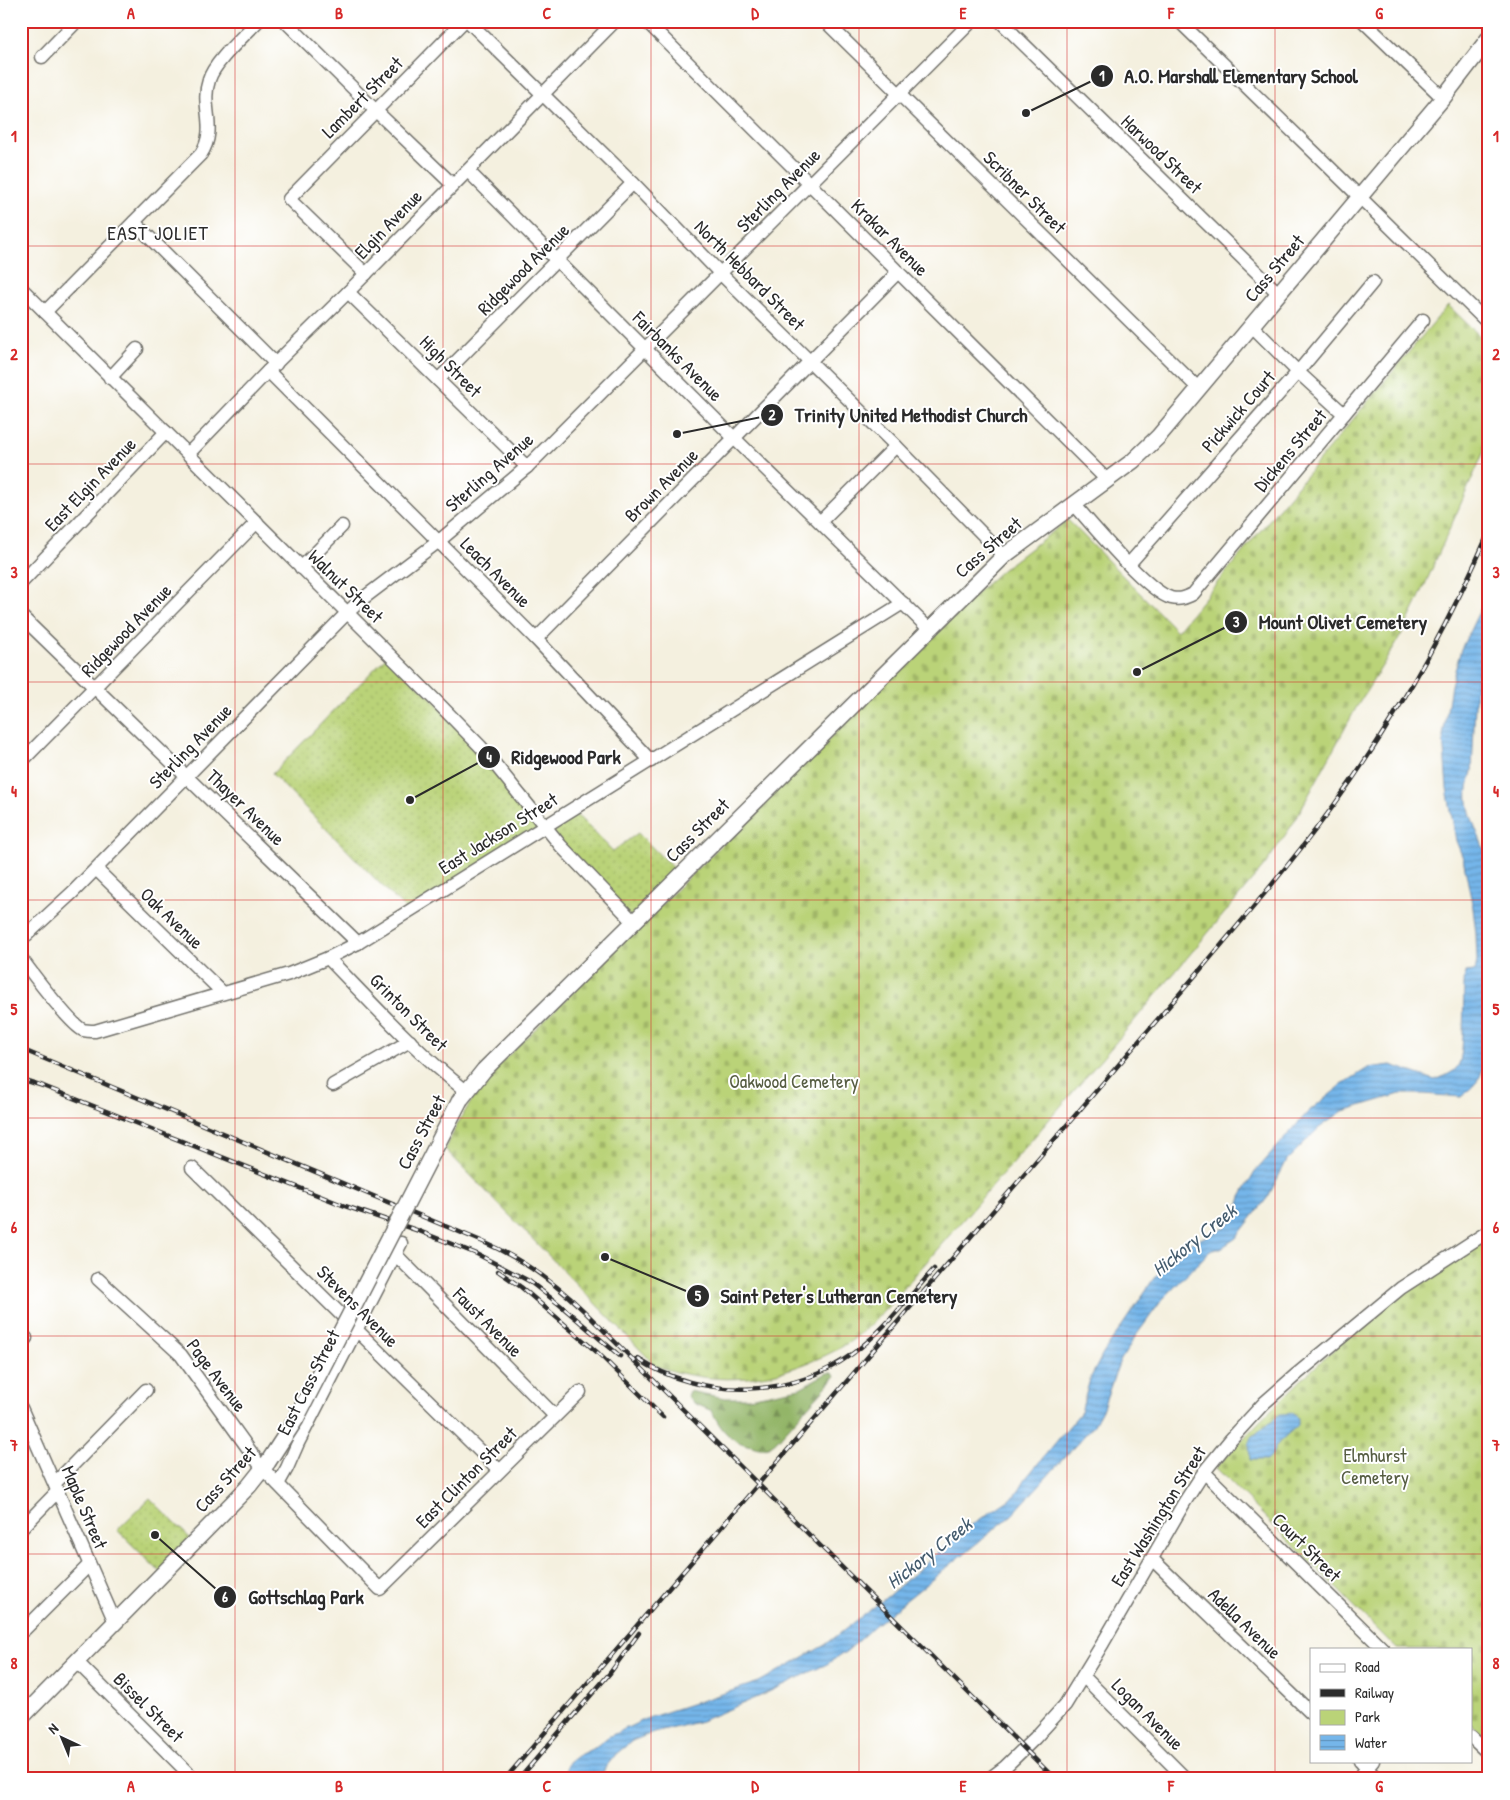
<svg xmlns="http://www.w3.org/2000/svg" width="1510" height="1800" font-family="'Patrick Hand',sans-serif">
<defs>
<pattern id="green-dots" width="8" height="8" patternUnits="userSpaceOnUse" patternTransform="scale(1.25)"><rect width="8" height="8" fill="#bad378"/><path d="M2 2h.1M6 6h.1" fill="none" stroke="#a0b568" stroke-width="1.8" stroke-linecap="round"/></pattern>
<pattern id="forest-firs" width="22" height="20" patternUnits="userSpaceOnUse" patternTransform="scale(1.25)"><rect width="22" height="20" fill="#93b568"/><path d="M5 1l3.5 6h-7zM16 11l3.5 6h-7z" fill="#789356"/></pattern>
<pattern id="cemetery-stones" width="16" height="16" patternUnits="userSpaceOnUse" patternTransform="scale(1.25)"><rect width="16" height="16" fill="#bad378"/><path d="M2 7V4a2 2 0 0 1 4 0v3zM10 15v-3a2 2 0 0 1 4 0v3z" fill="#a0b568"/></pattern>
<pattern id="water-rules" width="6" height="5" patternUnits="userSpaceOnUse" patternTransform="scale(1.25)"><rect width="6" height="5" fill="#75b6ea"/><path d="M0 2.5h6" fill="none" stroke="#6094be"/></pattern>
</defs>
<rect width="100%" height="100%" fill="#fff"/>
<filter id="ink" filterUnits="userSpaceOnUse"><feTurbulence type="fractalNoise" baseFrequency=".02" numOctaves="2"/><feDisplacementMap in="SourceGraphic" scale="10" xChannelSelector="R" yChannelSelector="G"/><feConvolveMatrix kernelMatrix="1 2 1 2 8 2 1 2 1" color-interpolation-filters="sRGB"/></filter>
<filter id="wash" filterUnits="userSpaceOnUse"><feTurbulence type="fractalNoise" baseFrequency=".0096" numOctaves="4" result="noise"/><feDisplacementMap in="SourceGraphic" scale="20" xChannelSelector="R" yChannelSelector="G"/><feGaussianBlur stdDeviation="1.12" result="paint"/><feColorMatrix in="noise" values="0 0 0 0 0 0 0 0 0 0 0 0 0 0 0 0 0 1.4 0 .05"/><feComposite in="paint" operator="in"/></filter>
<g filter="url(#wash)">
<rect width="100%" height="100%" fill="#f4f0df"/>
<!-- green -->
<g fill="url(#green-dots)" stroke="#727f52">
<path d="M388,655L480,746L544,825L407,911L272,774Z"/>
<path d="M572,810L613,851L638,833L679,874L633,920L546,826Z"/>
<path d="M150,1498L193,1541L161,1573L117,1530Z"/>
</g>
<!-- forest -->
<path fill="url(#forest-firs)" stroke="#5f704a" d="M827,1373H833L835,1377L783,1434C778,1440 772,1447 764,1448C760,1449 755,1447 752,1446C730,1442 721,1430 712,1411L694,1403L687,1396L689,1391L725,1398H749L800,1388Z"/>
<!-- cemetery -->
<g fill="url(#cemetery-stones)" stroke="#727f52">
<path d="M1448,305L1489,345V440L1416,605L1400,637L1356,708L1294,822L1265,865L1129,1027L885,1310C877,1318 869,1327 860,1334C847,1345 832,1353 817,1359C762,1383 713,1385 656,1366L445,1149C459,1119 475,1093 496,1068L973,596L1002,570L1068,520L1177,631Z"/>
<path d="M1478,1239L1489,1246V1741L1471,1723V1649H1397L1216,1468C1274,1404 1335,1345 1402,1291C1426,1272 1453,1257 1478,1239Z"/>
</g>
<!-- water -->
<g fill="url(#water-rules)" stroke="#50708a">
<path d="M1489,591V641L1483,655L1476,682L1472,772C1457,812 1485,834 1489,871C1491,892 1489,915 1489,936C1489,971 1489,1005 1486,1040C1485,1051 1485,1063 1481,1074C1478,1083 1469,1090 1461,1097L1424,1094H1400L1343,1111L1319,1128L1287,1160L1268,1197L1236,1238L1221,1248H1215L1209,1252L1162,1300L1135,1337L1119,1363L1102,1410L1094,1425L1012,1515L874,1626L847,1651L827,1664L756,1698L701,1721L647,1735L632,1741L616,1754L605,1768L600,1779H566L564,1773L569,1762L577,1756L594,1748L608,1737L648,1718L759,1682L825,1645L888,1596L964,1530L1016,1495L1026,1478L1081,1412L1090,1379L1103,1354L1154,1278L1191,1243L1223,1229L1235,1217L1241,1197L1255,1172L1308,1112L1343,1084L1368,1068L1391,1065L1435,1080C1442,1077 1454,1073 1458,1066C1466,1052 1462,993 1465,972L1475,971L1477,961L1476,934L1473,908L1463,858L1456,841L1447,788L1443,736L1451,685L1461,649Z"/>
<path d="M1293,1413L1298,1418V1425C1291,1432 1282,1438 1276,1446C1273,1452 1272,1456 1267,1460H1250L1249,1445L1252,1437L1280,1414Z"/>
</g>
</g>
<g filter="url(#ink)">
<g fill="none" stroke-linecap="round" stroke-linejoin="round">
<defs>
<g id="minor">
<path d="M285,21L375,110L453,185"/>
<path d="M468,21L633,183L721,274L896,446L1004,556"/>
<path d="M646,21L1107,480"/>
<path d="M825,21L1199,389"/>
<path d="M1000,21L1278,293"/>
<path d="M1179,21L1320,158L1489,324"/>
<path d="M1363,21L1443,98"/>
<path d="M42,57L77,21"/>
<path d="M468,171L734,438L929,629"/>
<path d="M134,222L276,364"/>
<path d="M366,274L289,199L464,21"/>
<path d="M21,288L439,704L481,747L561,846L633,921"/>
<path d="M348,292L527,467"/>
<path d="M45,312L201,154C218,128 200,106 209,80C214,62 244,36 258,21"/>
<path d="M1252,326L1298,372L1344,414"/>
<path d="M268,371L536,639L651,761"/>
<path d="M110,378L137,349"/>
<path d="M438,380L633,183"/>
<path d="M188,454L268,371L348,292L615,21"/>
<path d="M1074,504C1092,525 1148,592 1171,598C1180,600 1185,598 1193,594L1423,320"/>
<path d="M820,522L896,446"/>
<path d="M1129,564L1298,372L1373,282"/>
<path d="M301,568L342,526"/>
<path d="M21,583L166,432"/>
<path d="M21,616L358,943"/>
<path d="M536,639L898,272"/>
<path d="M21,762L257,522"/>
<path d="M96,869L223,993"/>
<path d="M21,940L73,892L347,613L361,600L439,541L527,467L972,21"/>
<path d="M21,958C31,972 71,1025 83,1030C87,1031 92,1031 95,1031L289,974L328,958L358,943L903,603"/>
<path d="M328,958C372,1003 416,1052 466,1091"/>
<path d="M333,1085L410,1041"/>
<path d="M192,1168L499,1470"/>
<path d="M395,1254L555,1416"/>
<path d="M98,1279L181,1355L263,1469L380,1589L580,1392"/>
<path d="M21,1343L26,1338"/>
<path d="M21,1408L115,1622"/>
<path d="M1204,1472L1383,1649"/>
<path d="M55,1483L146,1390"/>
<path d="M278,1484L287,1468L298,1443L401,1243"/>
<path d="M21,1529L58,1491"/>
<path d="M1152,1559L1311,1713"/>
<path d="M24,1630L89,1565"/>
<path d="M77,1662L194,1779"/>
<path d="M1083,1676L1186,1779"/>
<path d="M1471,1737L1489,1754"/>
<path d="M1360,1761L1377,1779"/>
<path d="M989,1779L1005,1767L1035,1738L1065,1705L1103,1643L1184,1503L1204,1472L1231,1439L1264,1403L1297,1374L1401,1288L1489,1231"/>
<path d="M1358,1779L1373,1761"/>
</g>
<g id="major">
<path d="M460,1100L484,1070L1004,556L1133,461L1158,437L1443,98L1489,38"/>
<path d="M21,1718L249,1486L268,1462"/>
</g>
</defs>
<!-- minor casing -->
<use href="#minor" stroke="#71706a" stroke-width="15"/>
<!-- major casing -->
<use href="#major" stroke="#71706a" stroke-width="18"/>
<!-- minor -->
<use href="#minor" stroke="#fff" stroke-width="12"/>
<!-- major -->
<use href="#major" stroke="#fff" stroke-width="15"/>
<defs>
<g id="rail">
<path d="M21,1049L481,1241C521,1258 553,1281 584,1311L1055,1779"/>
<path d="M21,1079L43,1086L345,1206L419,1231L477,1254L529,1281L560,1305L620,1356"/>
<path d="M498,1271L521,1287L598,1353L663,1417"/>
<path d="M638,1359C701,1400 791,1399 852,1354C884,1331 908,1298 934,1269"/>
<path d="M505,1779L1200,970C1246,916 1292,862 1334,805C1395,721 1447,628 1489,532"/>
<path d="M519,1779L610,1673L639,1633"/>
</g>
</defs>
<!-- rail casing -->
<use href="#rail" stroke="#2b2b2b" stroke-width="4.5"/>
<!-- rail -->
<use href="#rail" stroke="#fff" stroke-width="2.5" stroke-dasharray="8" stroke-linecap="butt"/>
<defs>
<path id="major-bridge" d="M268,1462L296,1419L460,1100"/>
</defs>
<!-- major-bridge casing -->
<use href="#major-bridge" stroke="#71706a" stroke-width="18" stroke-linecap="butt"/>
<!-- major-bridge -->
<use href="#major-bridge" stroke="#fff" stroke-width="15"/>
</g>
</g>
<!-- grid -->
<path fill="none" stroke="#d62828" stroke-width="1" stroke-opacity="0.55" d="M235,21V1779M443,21V1779M651,21V1779M859,21V1779M1067,21V1779M1275,21V1779M21,246H1489M21,464H1489M21,682H1489M21,900H1489M21,1118H1489M21,1336H1489M21,1554H1489"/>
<g text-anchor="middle" stroke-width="4" stroke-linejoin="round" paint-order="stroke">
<!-- street labels -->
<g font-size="19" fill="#2b2b2b" stroke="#fff">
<text transform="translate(362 97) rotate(-45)" y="7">Lambert Street</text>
<text transform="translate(1162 154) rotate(44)" y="7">Harwood Street</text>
<text transform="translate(778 190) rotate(-45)" y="7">Sterling Avenue</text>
<text transform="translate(1025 192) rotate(45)" y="7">Scribner Street</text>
<text transform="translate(388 224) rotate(-46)" y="7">Elgin Avenue</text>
<text transform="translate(890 237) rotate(45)" y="7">Krakar Avenue</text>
<text transform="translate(1274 268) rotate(-50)" y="7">Cass Street</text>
<text transform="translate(523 269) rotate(-45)" y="7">Ridgewood Avenue</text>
<text transform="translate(750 275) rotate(45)" y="7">North Hebbard Street</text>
<text transform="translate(678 356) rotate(45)" y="7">Fairbanks Avenue</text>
<text transform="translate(451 366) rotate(45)" y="7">High Street</text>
<text transform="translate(1238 411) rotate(-49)" y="7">Pickwick Court</text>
<text transform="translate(1290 450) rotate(-50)" y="7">Dickens Street</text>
<text transform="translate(489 472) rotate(-41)" y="7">Sterling Avenue</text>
<text transform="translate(90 484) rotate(-46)" y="7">East Elgin Avenue</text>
<text transform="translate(661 485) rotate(-45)" y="7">Brown Avenue</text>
<text transform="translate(988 547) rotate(-41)" y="7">Cass Street</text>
<text transform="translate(496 572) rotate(45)" y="7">Leach Avenue</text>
<text transform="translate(346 586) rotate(44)" y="7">Walnut Street</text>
<text transform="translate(126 630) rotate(-46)" y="7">Ridgewood Avenue</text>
<text transform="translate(190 746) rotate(-46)" y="7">Sterling Avenue</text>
<text transform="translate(246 807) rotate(44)" y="7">Thayer Avenue</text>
<text transform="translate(697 830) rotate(-45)" y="7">Cass Street</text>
<text transform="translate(498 833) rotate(-32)" y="7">East Jackson Street</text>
<text transform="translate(172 918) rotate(44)" y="7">Oak Avenue</text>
<text transform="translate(409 1012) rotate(45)" y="7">Grinton Street</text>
<text transform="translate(421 1132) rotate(-62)" y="7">Cass Street</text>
<text transform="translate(358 1306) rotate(45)" y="7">Stevens Avenue</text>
<text transform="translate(488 1322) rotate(45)" y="7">Faust Avenue</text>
<text transform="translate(217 1375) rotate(53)" y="7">Page Avenue</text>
<text transform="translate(308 1382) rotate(-63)" y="7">East Cass Street</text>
<text transform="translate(466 1477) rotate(-45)" y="7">East Clinton Street</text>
<text transform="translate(225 1479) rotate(-48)" y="7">Cass Street</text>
<text transform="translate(85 1507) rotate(67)" y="7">Maple Street</text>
<text transform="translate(1158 1516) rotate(-58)" y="7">East Washington Street</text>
<text transform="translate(1307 1547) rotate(45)" y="7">Court Street</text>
<text transform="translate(1245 1623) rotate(44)" y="7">Adella Avenue</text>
<text transform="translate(149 1707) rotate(45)" y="7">Bissel Street</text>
<text transform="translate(1148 1714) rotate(45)" y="7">Logan Avenue</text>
</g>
<!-- park labels -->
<g font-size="19" fill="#565d42" stroke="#fff">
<text x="794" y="1088">Oakwood Cemetery</text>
<text x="1375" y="1462">Elmhurst<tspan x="1375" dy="22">Cemetery</tspan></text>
</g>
<!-- neighbourhood labels -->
<g font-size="20" letter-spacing="1" fill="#2b2b2b" stroke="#fff">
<text x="158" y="240">EAST JOLIET</text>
</g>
<!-- water labels -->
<g font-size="20" font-style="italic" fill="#455c6e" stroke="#fff">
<text transform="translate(1194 1240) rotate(-39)" y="7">Hickory Creek</text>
<text transform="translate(929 1553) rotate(-38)" y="7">Hickory Creek</text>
</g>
</g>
<!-- callouts -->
<path fill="none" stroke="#2b2b2b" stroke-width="2" d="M1026 113L1102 76M677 434L772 415M1137 672L1236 622M410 800L489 757M605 1257L698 1296M155 1535L225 1597"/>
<g fill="#2b2b2b" stroke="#fff" stroke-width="2">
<circle cx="1026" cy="113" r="5"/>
<circle cx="677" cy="434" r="5"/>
<circle cx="1137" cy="672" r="5"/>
<circle cx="410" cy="800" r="5"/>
<circle cx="605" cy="1257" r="5"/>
<circle cx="155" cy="1535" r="5"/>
<circle cx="1102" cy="76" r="12"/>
<circle cx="772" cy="415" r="12"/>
<circle cx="1236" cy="622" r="12"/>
<circle cx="489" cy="757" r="12"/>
<circle cx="698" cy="1296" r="12"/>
<circle cx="225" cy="1597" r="12"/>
</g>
<g font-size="15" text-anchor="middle" font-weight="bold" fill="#fff">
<text x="1102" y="81">1</text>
<text x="772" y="420">2</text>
<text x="1236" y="627">3</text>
<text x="489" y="762">4</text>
<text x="698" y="1301">5</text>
<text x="225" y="1602">6</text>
</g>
<g font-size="20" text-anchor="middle" font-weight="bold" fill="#2b2b2b" stroke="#fff" stroke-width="4" stroke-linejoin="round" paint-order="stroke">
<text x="1241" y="83">A.O. Marshall Elementary School</text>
<text x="911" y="422">Trinity United Methodist Church</text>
<text x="1343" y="629">Mount Olivet Cemetery</text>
<text x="566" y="764">Ridgewood Park</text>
<text x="839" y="1303">Saint Peter's Lutheran Cemetery</text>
<text x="306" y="1604">Gottschlag Park</text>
</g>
<!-- margin -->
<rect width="1510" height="1800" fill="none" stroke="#fff" stroke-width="55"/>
<!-- legend -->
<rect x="1310" y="1648" width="162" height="115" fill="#ffffff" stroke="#aaaaaa"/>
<rect x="1320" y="1664" width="25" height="8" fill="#ffffff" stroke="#aaaaaa"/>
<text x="1355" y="1672" font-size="15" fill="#2b2b2b">Road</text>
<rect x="1320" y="1689" width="25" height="8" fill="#2b2b2b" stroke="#aaaaaa"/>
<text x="1355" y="1698" font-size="15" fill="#2b2b2b">Railway</text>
<rect x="1320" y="1710" width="25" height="15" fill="#bad378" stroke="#aaaaaa"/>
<text x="1355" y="1722" font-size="15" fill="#2b2b2b">Park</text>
<rect x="1320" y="1735" width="25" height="15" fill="url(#water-rules)" stroke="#aaaaaa"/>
<text x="1355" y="1748" font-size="15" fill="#2b2b2b">Water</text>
<!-- north arrow -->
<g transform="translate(62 1738) rotate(316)" stroke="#ffffff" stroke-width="4" paint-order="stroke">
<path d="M0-4L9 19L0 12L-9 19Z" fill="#2b2b2b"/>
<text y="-8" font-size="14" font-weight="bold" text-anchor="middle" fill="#2b2b2b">N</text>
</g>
<rect x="28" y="28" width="1454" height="1744" fill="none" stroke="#d62828" stroke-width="2"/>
<g font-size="16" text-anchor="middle" font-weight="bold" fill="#d62828">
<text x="131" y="19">A</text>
<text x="339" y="19">B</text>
<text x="547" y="19">C</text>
<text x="755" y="19">D</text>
<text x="963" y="19">E</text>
<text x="1171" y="19">F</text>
<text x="1379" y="19">G</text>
<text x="14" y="142">1</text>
<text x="1496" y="142">1</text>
<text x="14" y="360">2</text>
<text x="1496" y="360">2</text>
<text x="14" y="578">3</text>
<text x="1496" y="578">3</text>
<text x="14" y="797">4</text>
<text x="1496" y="797">4</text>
<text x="14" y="1015">5</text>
<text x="1496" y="1015">5</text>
<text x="14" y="1233">6</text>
<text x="1496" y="1233">6</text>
<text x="14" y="1451">7</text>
<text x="1496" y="1451">7</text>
<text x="14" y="1669">8</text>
<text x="1496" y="1669">8</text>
<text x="131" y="1792">A</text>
<text x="339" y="1792">B</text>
<text x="547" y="1792">C</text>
<text x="755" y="1792">D</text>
<text x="963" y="1792">E</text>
<text x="1171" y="1792">F</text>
<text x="1379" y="1792">G</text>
</g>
</svg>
